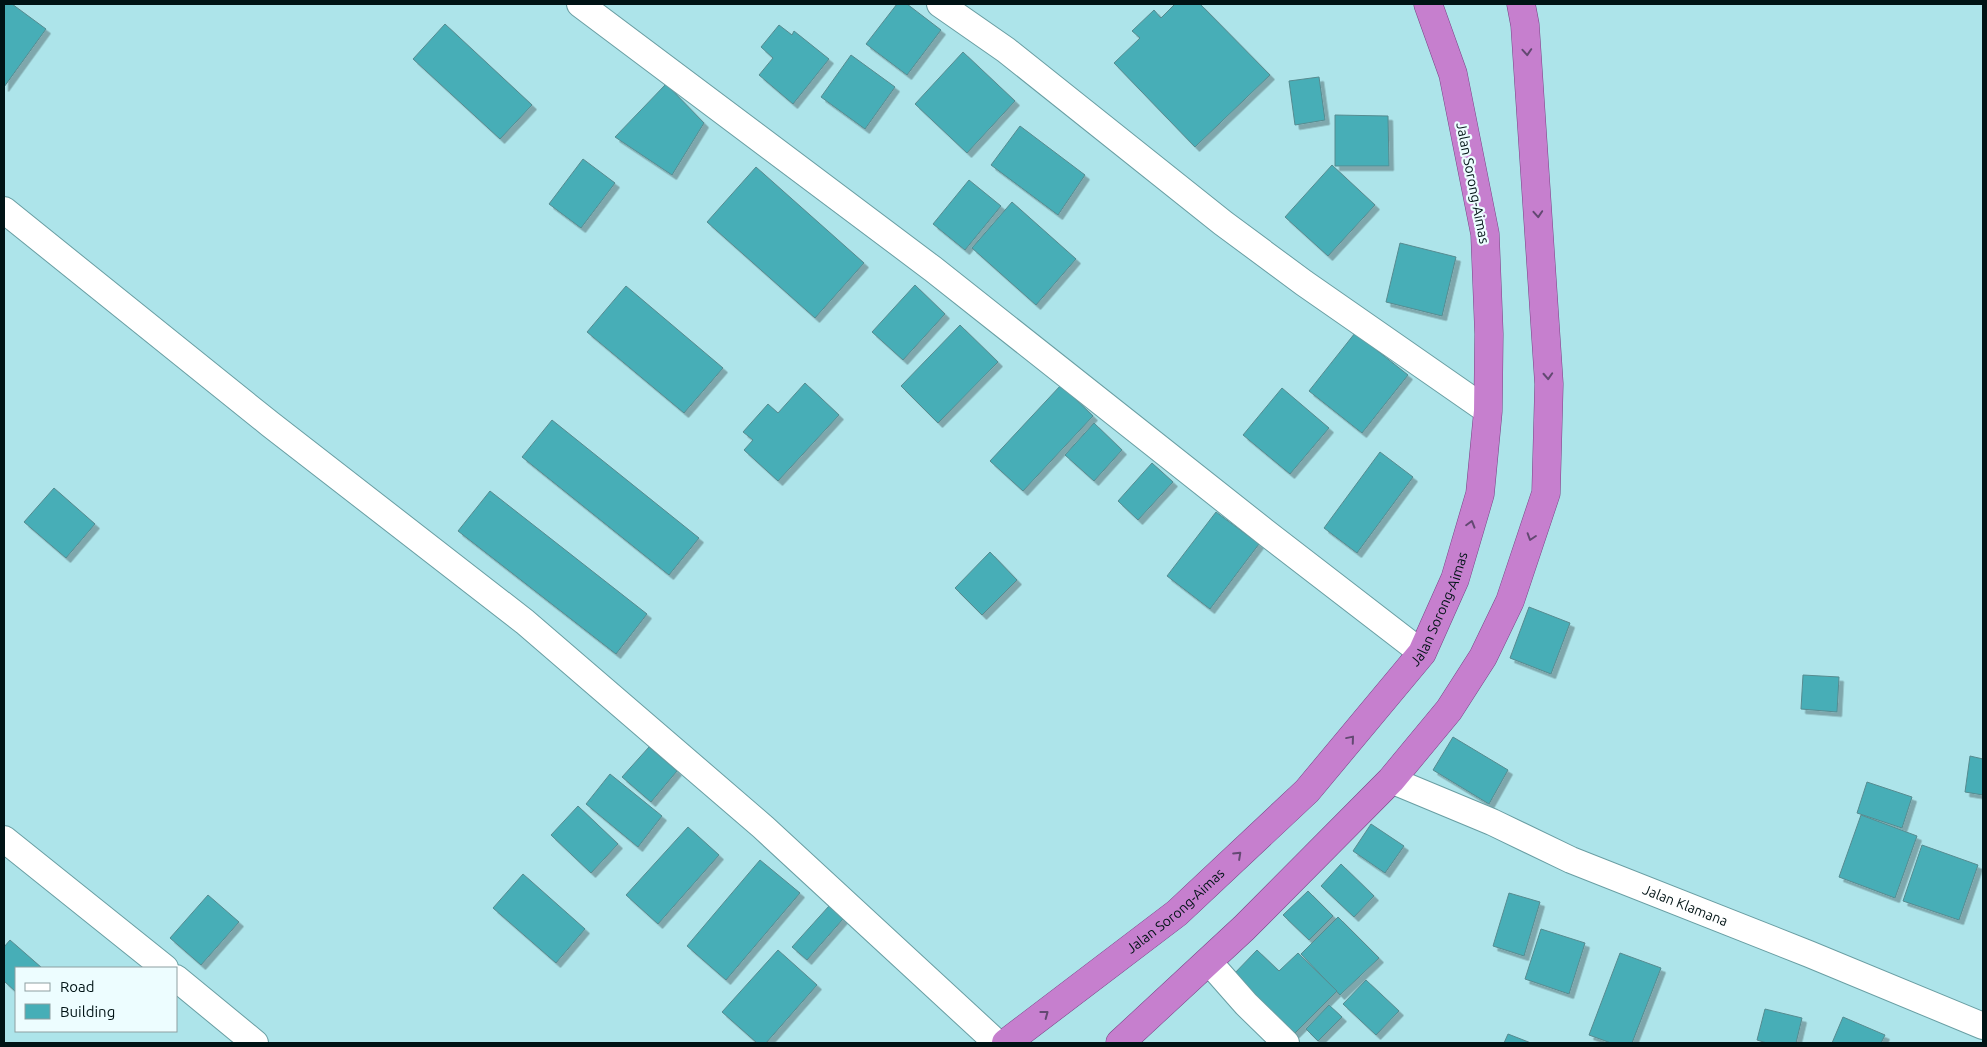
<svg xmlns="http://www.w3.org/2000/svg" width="1987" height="1047" font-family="Ubuntu,sans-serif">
<defs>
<filter id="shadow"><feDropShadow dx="4.5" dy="4.5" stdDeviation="0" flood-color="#0004"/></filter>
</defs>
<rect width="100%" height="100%" fill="#ade4ea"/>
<!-- building -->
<g fill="#46aeb7" stroke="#568b90" filter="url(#shadow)">
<path d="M4,4H12L46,29L4,87Z"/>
<path d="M897,4H907L941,30L907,75L866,44Z"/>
<path d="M1175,4H1200L1270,75L1195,147L1114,63L1140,38L1132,31L1154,10L1161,18Z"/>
<path d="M445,24L532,105L500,139L413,59Z"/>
<path d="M779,25L792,35L794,31L829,59L793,104L759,75L773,58L761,47Z"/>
<path d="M963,52L1015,101L967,153L915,104Z"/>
<path d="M851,55L895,87L865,129L821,97Z"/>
<path d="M1319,77L1325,120L1295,125L1289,81Z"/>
<path d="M666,84L704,123L672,175L615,137Z"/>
<path d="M1335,115L1388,116L1389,166H1335Z"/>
<path d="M1020,126L1085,175L1058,215L991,165Z"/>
<path d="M583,159L615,183L581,228L549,204Z"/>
<path d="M1332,165L1375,205L1328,256L1285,217Z"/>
<path d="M756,167L864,263L815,318L707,222Z"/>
<path d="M969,180L1001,206L965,250L933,224Z"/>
<path d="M1012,202L1076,259L1036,305L972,248Z"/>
<path d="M1400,243L1456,257L1442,316L1386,302Z"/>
<path d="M915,285L945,314L903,360L872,332Z"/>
<path d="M626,286L723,368L684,413L587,332Z"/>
<path d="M960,325L998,362L938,423L901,386Z"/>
<path d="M1355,333L1408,375L1362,433L1309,391Z"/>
<path d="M805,383L839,415L778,481L744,450L753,440L743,432L768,404L778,413Z"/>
<path d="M1061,385L1093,416L1023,491L990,461Z"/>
<path d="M1282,388L1329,428L1290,474L1243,435Z"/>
<path d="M552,420L699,538L669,575L522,457Z"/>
<path d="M1094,423L1122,450L1094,481L1065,455Z"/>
<path d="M1380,452L1413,477L1357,553L1324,528Z"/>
<path d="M1152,463L1173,482L1138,520L1118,501Z"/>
<path d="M54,488L95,524L66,558L24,522Z"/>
<path d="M490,491L647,614L616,654L458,531Z"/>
<path d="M1216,512L1259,544L1210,609L1167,576Z"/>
<path d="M990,552L1017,580L982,615L955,588Z"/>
<path d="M1529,607L1570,623L1551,674L1510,658Z"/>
<path d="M1803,675L1839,677L1837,712L1801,709Z"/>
<path d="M1453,737L1508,770L1489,804L1433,770Z"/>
<path d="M649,747L677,771L651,802L622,777Z"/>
<path d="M1970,756L1983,759V795L1965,792Z"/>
<path d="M610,774L662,816L638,847L586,804Z"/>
<path d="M1867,782L1912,797L1902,828L1857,813Z"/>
<path d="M578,806L618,844L591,873L551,835Z"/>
<path d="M1861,815L1917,836L1895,898L1839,877Z"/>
<path d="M1371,824L1404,846L1385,873L1353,851Z"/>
<path d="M688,827L719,855L658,924L626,895Z"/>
<path d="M1922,845L1978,865L1959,920L1903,901Z"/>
<path d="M760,860L800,893L726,980L687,946Z"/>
<path d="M1341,864L1374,896L1354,917L1321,886Z"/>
<path d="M523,874L585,929L556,963L493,908Z"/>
<path d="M1308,891L1333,916L1309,940L1283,915Z"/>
<path d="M1509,893L1540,902L1524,956L1493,946Z"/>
<path d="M208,895L239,922L201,965L170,938Z"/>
<path d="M829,906L843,919L807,960L792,947Z"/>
<path d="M1338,917L1379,958L1340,995L1301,954Z"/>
<path d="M1541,929L1585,943L1569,994L1525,979Z"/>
<path d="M10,940L42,968H16V992L4,981V947Z"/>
<path d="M778,950L817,985L766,1043H757L722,1012Z"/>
<path d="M1257,950L1279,971L1298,953L1337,991L1293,1035L1232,976Z"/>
<path d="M1620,953L1661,968L1632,1043H1611L1589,1035Z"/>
<path d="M1366,980L1399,1011L1376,1035L1343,1004Z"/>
<path d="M1329,1005L1342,1017L1318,1041L1306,1029Z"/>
<path d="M1765,1009L1802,1018L1796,1043H1767L1757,1040Z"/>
<path d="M1843,1017L1885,1035L1881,1043H1832Z"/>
<path d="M1508,1034L1531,1043H1504Z"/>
</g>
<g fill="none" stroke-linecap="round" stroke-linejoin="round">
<defs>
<g id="minor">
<path d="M580,4L933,269L1269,535L1422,653"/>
<path d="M940,4L1006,50L1223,223L1304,283L1488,411"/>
<path d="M4,210L270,424L525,622L763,827L997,1043"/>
<path id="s1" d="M1391,780L1492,822L1571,860L1809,954L1983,1026"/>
<path d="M4,839L165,968"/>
<path d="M1209,962L1246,1004L1286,1043"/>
<path d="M176,978L255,1043"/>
</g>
<g id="trunk">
<path id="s2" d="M1006,1043L1177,913L1307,791L1422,653L1455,579L1480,494L1488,411L1489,334L1485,234L1453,74L1428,4"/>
<path d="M1120,1043L1244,928L1391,780L1449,710L1483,657L1510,601L1546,493L1549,384L1525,25L1521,4"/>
</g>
</defs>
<!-- minor casing -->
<use href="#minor" stroke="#699ea3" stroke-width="28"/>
<!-- trunk casing -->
<use href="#trunk" stroke="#784485" stroke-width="29"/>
<!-- minor -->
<use href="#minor" stroke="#fff" stroke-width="26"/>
<!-- trunk -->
<use href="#trunk" stroke="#c67fce" stroke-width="28"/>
</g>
<!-- one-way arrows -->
<defs><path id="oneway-chevron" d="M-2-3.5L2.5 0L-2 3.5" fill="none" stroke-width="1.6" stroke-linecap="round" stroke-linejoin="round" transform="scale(1.25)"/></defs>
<g stroke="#634972">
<use href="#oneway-chevron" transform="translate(1527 52) rotate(86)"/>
<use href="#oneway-chevron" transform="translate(1538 214) rotate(86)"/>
<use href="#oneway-chevron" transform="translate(1548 376) rotate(87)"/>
<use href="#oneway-chevron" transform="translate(1471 524) rotate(-74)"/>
<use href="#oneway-chevron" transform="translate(1531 537) rotate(108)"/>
<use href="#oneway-chevron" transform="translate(1351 739) rotate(-50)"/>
<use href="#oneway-chevron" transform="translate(1238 855) rotate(-43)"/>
<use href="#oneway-chevron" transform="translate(1045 1014) rotate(-37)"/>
</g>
<g text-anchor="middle" stroke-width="4.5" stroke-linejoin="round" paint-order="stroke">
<!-- street labels -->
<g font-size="14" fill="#001315" stroke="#edfdff">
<text transform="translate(1473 183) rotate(79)" y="5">Jalan Sorong-Aimas</text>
<text dy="5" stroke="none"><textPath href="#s2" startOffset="620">Jalan Sorong-Aimas</textPath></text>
<text dy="5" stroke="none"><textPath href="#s1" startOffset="320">Jalan Klamana</textPath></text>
<text dy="5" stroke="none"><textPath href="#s2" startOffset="215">Jalan Sorong-Aimas</textPath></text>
</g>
</g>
<!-- border -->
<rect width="1987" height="1047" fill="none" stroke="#001315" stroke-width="10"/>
<!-- legend -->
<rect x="15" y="967" width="162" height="65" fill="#edfdff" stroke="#8e9fa1"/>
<rect x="25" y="983" width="25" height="8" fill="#ffffff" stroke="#8e9fa1"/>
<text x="60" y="992" font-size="15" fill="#001315">Road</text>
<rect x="25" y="1004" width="25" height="15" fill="#46aeb7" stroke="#8e9fa1"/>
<text x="60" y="1017" font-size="15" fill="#001315">Building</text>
</svg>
